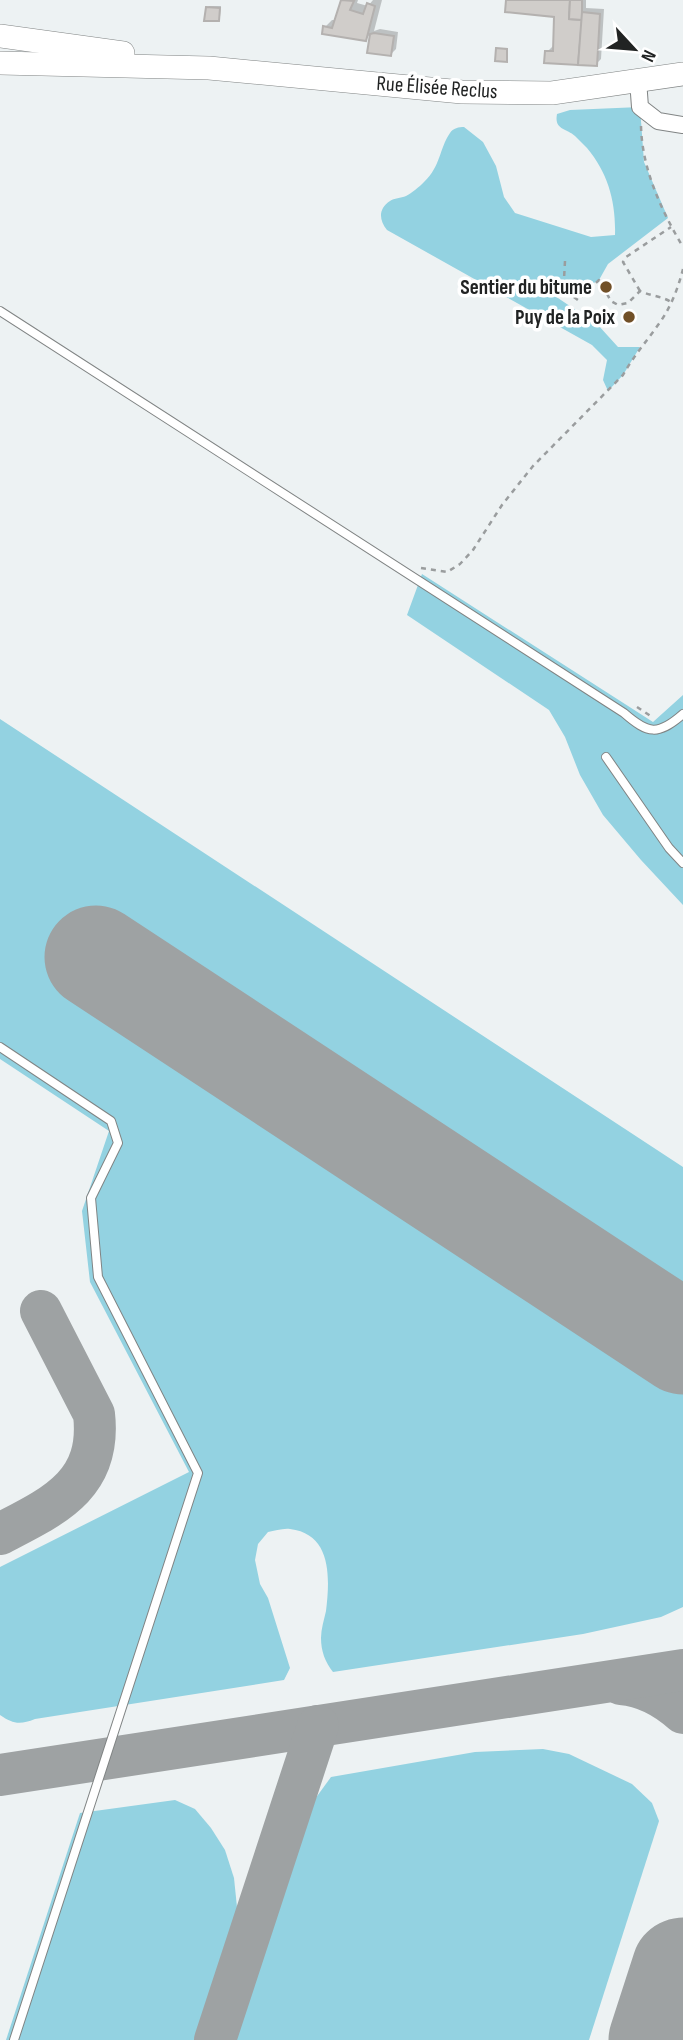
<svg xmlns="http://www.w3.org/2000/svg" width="683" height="2040" font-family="'Sofia Sans Condensed',sans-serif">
<rect width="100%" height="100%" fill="#edf2f3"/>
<!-- green -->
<g fill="#93d2e1">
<path d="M640,107L644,162L668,218L608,264L599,280L585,288L544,283L552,294L598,325L618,347H640L623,375L608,391L603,380L607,360L592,345L387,230C379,220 378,209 390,201C394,198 401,198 406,196C412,193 419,187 424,182C441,166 439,149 450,133C453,128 459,127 464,127L483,142L496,166L504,197L515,213L591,237L615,235C616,202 608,173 587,148C583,144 579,140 575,136C566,128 554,130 557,114L570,110Z"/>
<path d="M422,574L653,722L683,695V905L641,860L603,815L580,775L565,737L549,710L407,615Z"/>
<path d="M0,719L683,1167V1607L661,1617L583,1634L333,1672C325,1662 321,1651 321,1638C321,1629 324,1620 326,1611C330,1578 332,1534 290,1529C283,1528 275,1531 268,1532L258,1544L255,1560L260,1584L268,1598L290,1668L284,1680L35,1719C20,1725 13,1724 0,1715V1567L189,1472L90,1282L82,1211L109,1131L0,1059Z"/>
<path d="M543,1749L569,1754L632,1784L652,1803L659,1821L589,2040H233L303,1823L315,1799L331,1777L475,1752Z"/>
<path d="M175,1800L195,1809L211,1828L225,1850L234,1878L238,1917L197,2040H6L80,1813Z"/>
</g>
<!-- shadow -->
<g fill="#0003">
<path d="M343,0H358L357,3L368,6L373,0H382L374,31L380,29L398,32L396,49L391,54L369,51L371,33L366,39L325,27L332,20H337Z"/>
<path d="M508,0H586V8L604,9L601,59L596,64L547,52L555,44L556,15Z"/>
<path d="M209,6H221L220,17L218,19L207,8Z"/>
</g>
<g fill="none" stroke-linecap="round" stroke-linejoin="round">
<!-- taxiway -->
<g stroke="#9ea2a3" stroke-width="42">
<path d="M0,1534C54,1506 102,1485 94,1414L41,1311"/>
<path d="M621,1684C645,1686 665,1697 683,1713"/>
<path d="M0,1775L683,1670"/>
<path d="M215,2040L318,1726"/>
</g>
<!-- runway -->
<g stroke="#9ea2a3" stroke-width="103">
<path d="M96,957L683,1343"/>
<path d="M660,2040L683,1969"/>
</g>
</g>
<!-- building -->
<g fill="#d0cdca" stroke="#b4b1af" stroke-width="2">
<path d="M341,0L354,1L350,10L363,14L367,3L375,6L366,41L322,34L323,26L332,28Z"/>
<path d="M506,0H570L569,19L582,20L578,65L544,63L545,51H553L554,17L505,12Z"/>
<path d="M570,0H582V20L569,19Z"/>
<path d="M206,7L220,8L219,21H204Z"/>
<path d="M582,12L600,14L597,66L578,65Z"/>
<path d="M374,33L394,36L391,56L367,53L370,34Z"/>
<path d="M496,48L507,49V62L495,61Z"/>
</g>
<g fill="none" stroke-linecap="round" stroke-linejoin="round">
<defs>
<g id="lane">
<path d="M0,311L624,713C648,734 658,736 683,714"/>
<path d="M606,757L669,848L683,863"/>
<path d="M0,1047L111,1121L118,1143L91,1198L98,1277L198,1473L14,2040"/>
</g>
<path id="street" d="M638,80L640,107L658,121L683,125"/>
<g id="secondary">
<path d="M0,36L123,53"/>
<path d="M0,63L209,68L462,92L552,93L683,74"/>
</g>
</defs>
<!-- lane casing -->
<use href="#lane" stroke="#808484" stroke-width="10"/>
<!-- street casing -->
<use href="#street" stroke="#808484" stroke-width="18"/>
<!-- secondary casing -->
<use href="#secondary" stroke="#808484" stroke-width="24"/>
<!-- path -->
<g stroke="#9a9d9e" stroke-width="2.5" stroke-dasharray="5 5" stroke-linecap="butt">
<path d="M641,126C642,169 661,210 683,247"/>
<path d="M565,261L564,279L566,291L578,300L599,280L611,301L618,305L628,303L640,291C650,296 662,296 671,302"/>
<path d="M640,291L623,262L626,257L671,227"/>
<path d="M421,568L447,572L460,564L473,550L502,505L533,466L623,375C633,357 646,342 658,325C670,309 678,289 683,269"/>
<path d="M637,707L652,717"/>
</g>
<!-- lane -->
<use href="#lane" stroke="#fff" stroke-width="8"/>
<!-- street -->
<use href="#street" stroke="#fff" stroke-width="16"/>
<!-- secondary -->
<use href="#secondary" stroke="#fff" stroke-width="23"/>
</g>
<!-- markers -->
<g fill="#715027" stroke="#fff" stroke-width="2.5">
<circle cx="606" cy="287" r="7"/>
<circle cx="629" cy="317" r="7"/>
</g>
<g text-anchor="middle" stroke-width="7" stroke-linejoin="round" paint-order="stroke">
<!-- street labels -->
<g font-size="21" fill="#212323" stroke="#fff">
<text transform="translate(437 87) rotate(4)" y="7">Rue Élisée Reclus</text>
</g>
<!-- poi labels -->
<g font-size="21" font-weight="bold" fill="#212323" stroke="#fff" text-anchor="end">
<text x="592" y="294">Sentier du bitume</text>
<text x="615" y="324">Puy de la Poix</text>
</g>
</g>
<!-- north arrow -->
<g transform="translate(634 49) rotate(116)" stroke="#ffffff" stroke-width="5" paint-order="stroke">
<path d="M0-5L12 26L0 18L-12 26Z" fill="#212323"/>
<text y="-10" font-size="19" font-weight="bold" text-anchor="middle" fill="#212323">N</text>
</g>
</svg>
